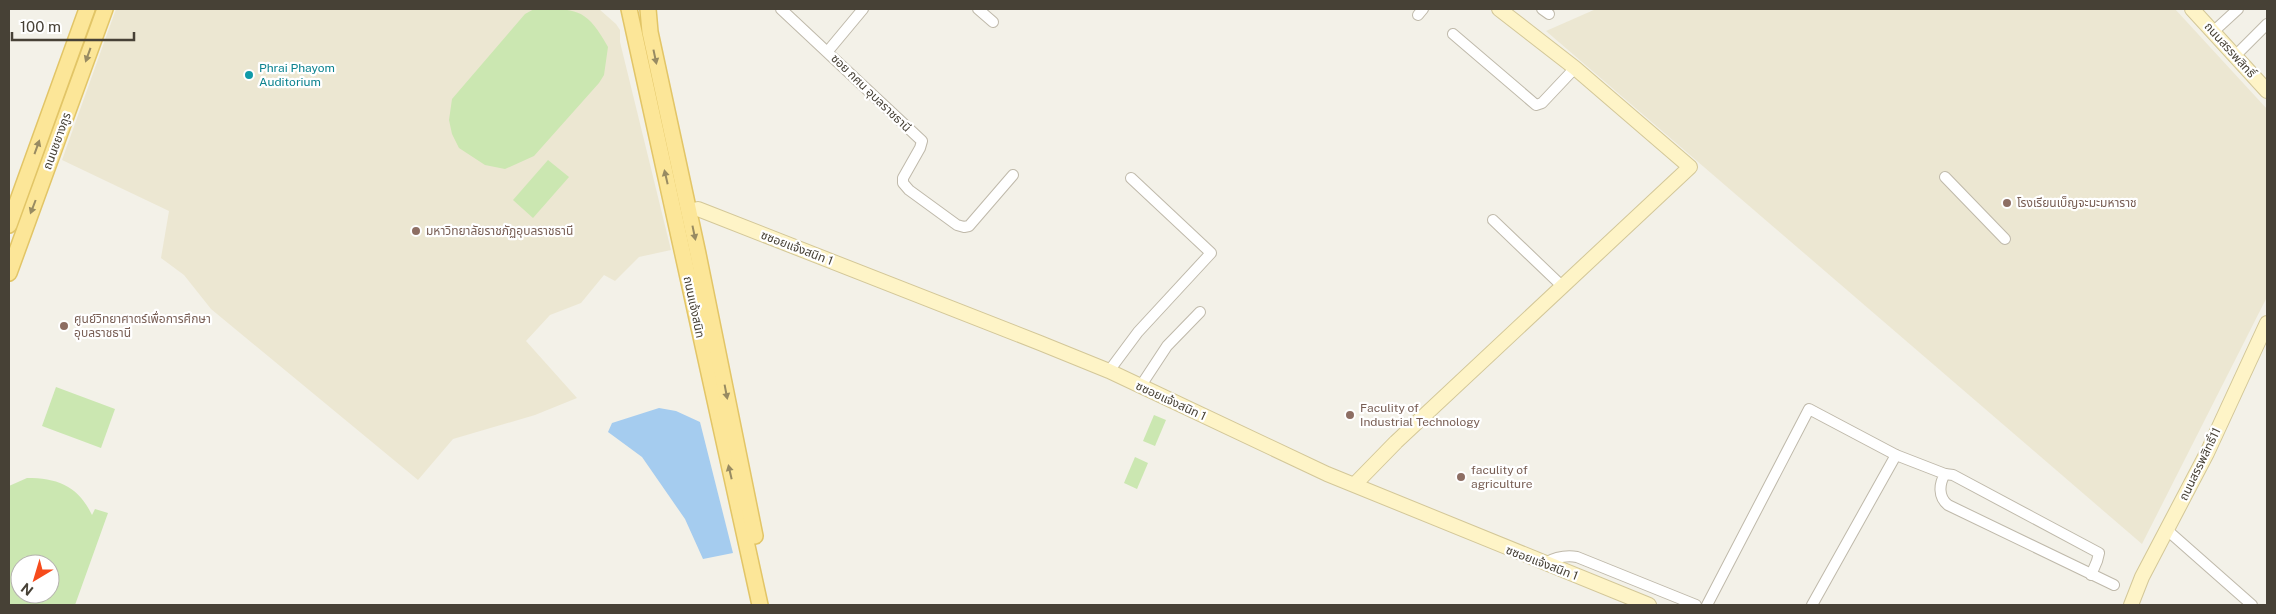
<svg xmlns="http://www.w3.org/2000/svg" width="2276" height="614" font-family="'Public Sans','Noto Sans Thai',sans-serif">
<rect width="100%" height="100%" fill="#f3f1e8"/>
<!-- education -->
<g fill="#ece7d2">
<path d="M116,9H599L616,24L620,30V42L671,250L639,257L615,281L604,275L581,303L550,315L526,341L577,398L535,415L453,439L418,480L211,309L184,275L161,258L169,211L62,160Z"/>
<path d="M1596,9H2175L2267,109V297L2142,544L1546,31Z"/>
</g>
<!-- green -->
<g fill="#cbe7b1" fill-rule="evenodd">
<path d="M534,9C576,9 586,7 608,47L604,75L599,83L534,156L505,169L485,165L459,148L452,134L449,120L452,99L525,14Z"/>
<path d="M548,160L569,177L533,218L513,200Z"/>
<path d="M56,387L115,409L101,448L42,426Z"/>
<path d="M1154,415L1166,420L1155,446L1143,441Z"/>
<path d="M1135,457L1148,463L1137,489L1124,483Z"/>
<path d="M27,478C58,478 78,486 92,515L95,509L108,513L75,605H9V486ZM20,564H50V594H20Z"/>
</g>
<!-- water -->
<path fill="#a5ccef" d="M659,408L676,411L700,422L733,553L703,559L685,519L642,457L608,432L612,423Z"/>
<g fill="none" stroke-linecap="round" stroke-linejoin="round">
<defs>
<g id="street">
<path d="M781,9L922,141L920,148L903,178V183L909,190L957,225L964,227L969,226L1013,175"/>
<path d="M978,9L993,22"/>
<path d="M1542,9L1549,14"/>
<path d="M1418,15L1423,9"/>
<path d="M2214,31L2238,9"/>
<path d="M1453,34L1536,105L1542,103L1575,68"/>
<path d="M828,51L863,9"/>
<path d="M2235,56L2267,24"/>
<path d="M1945,177L2005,239"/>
<path d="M1493,220L1563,287"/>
<path d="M1109,371L1138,332L1211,253L1131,178"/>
<path d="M1140,387L1167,346L1200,312"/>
<path d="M1945,474L1953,475L2099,553L2097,561L2091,575"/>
<path d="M2167,530L2252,605"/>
<path d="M1545,563C1556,557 1565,555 1577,557L1696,605"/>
<path d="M1707,605L1809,409L1896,455L1945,474C1939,484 1938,497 1948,505L2114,585"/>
<path d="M1812,605L1896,455"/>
</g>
<g id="secondary">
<path d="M2192,9L2267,91"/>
<path d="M689,211L698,209L1040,343L1109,371L1327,474L1649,605"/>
<path d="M1355,484L1396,442L1690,167L1575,68L1499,9"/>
<path d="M2131,605L2142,577L2207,453L2267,323"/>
</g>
<g id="primary">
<path d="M629,9L760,605"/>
<path d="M648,9L650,32L698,254L755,536"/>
<path d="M9,225L87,9"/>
<path d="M9,273L105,9"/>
</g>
</defs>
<!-- street casing -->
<use href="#street" stroke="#bfb9aa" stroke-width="12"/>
<!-- secondary casing -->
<use href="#secondary" stroke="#d3c798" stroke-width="16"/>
<!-- primary casing -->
<use href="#primary" stroke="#e2c567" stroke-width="18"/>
<!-- street -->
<use href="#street" stroke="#fff" stroke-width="10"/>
<!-- secondary -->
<use href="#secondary" stroke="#fef4c7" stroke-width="14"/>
<!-- primary -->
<use href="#primary" stroke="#fce698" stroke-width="15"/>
</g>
<!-- one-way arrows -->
<defs><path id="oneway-solid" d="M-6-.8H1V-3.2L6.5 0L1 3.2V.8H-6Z" transform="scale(1.25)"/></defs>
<g fill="#988b62">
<use href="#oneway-solid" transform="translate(88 55) rotate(110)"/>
<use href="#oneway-solid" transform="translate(655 57) rotate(78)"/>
<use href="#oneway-solid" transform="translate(37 147) rotate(-70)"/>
<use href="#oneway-solid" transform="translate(666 177) rotate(-103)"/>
<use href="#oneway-solid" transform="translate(33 207) rotate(111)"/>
<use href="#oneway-solid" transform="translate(694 233) rotate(78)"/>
<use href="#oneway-solid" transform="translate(726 392) rotate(79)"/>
<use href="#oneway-solid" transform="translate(730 472) rotate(-103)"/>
</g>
<!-- markers -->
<circle fill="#0f9aa8" stroke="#fff" stroke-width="2" cx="249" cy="75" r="5"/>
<g fill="#8d6e63" stroke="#fff" stroke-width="2">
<circle cx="2007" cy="203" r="5"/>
<circle cx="416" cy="231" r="5"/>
<circle cx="64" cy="326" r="5"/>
<circle cx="1350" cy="415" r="5"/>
<circle cx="1461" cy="477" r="5"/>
</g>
<g text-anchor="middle" stroke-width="4.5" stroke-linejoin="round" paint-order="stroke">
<!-- street labels -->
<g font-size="12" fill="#474136" stroke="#fff">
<text transform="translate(2230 50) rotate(48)" y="4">ถนนสรรพสิทธิ์</text>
<text transform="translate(871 93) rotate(44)" y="4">ซอย กศน อุบลราชธานี</text>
<text transform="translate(57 141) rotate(-70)" y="4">ถนนชยางกูร</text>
<text transform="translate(797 248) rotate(21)" y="4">ซซอยแจ้งสนิท 1</text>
<text transform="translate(694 307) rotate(78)" y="4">ถนนแจ้งสนิท</text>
<text transform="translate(1171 401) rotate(25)" y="4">ซซอยแจ้งสนิท 1</text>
<text transform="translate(2200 464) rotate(-64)" y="4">ถนนสรรพสิทธิ์11</text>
<text transform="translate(1542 563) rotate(21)" y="4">ซซอยแจ้งสนิท 1</text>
</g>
<!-- culture labels -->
<g font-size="12" fill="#0d838f" stroke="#fff" text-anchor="start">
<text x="259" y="72">Phrai Phayom<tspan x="259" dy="14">Auditorium</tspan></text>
</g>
<!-- education labels -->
<g font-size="12" fill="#785e54" stroke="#fff" text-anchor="start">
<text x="2017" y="207">โรงเรียนเบ็ญจะมะมหาราช</text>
<text x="426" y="235">มหาวิทยาลัยราชภัฏอุบลราชธานี</text>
<text x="74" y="323">ศูนย์วิทยาศาตร์เพื่อการศึกษา<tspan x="74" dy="14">อุบลราชธานี</tspan></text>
<text x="1360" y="412">Faculity of<tspan x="1360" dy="14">Industrial Technology</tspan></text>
<text x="1471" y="474">faculity of<tspan x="1471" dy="14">agriculture</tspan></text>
</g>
</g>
<!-- border -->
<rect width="2276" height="614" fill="none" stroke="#474136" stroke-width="20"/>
<!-- north arrow -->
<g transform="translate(35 579) rotate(218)"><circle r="24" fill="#ffffff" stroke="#b5b3af"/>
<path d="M0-4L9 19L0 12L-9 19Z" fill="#f64b1c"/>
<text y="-8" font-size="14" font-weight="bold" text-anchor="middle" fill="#474136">N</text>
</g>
<!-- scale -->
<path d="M12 32v8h122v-8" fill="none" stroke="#474136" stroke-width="2.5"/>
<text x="20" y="32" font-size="15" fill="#474136" stroke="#ffffff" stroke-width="4" paint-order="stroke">100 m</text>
</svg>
